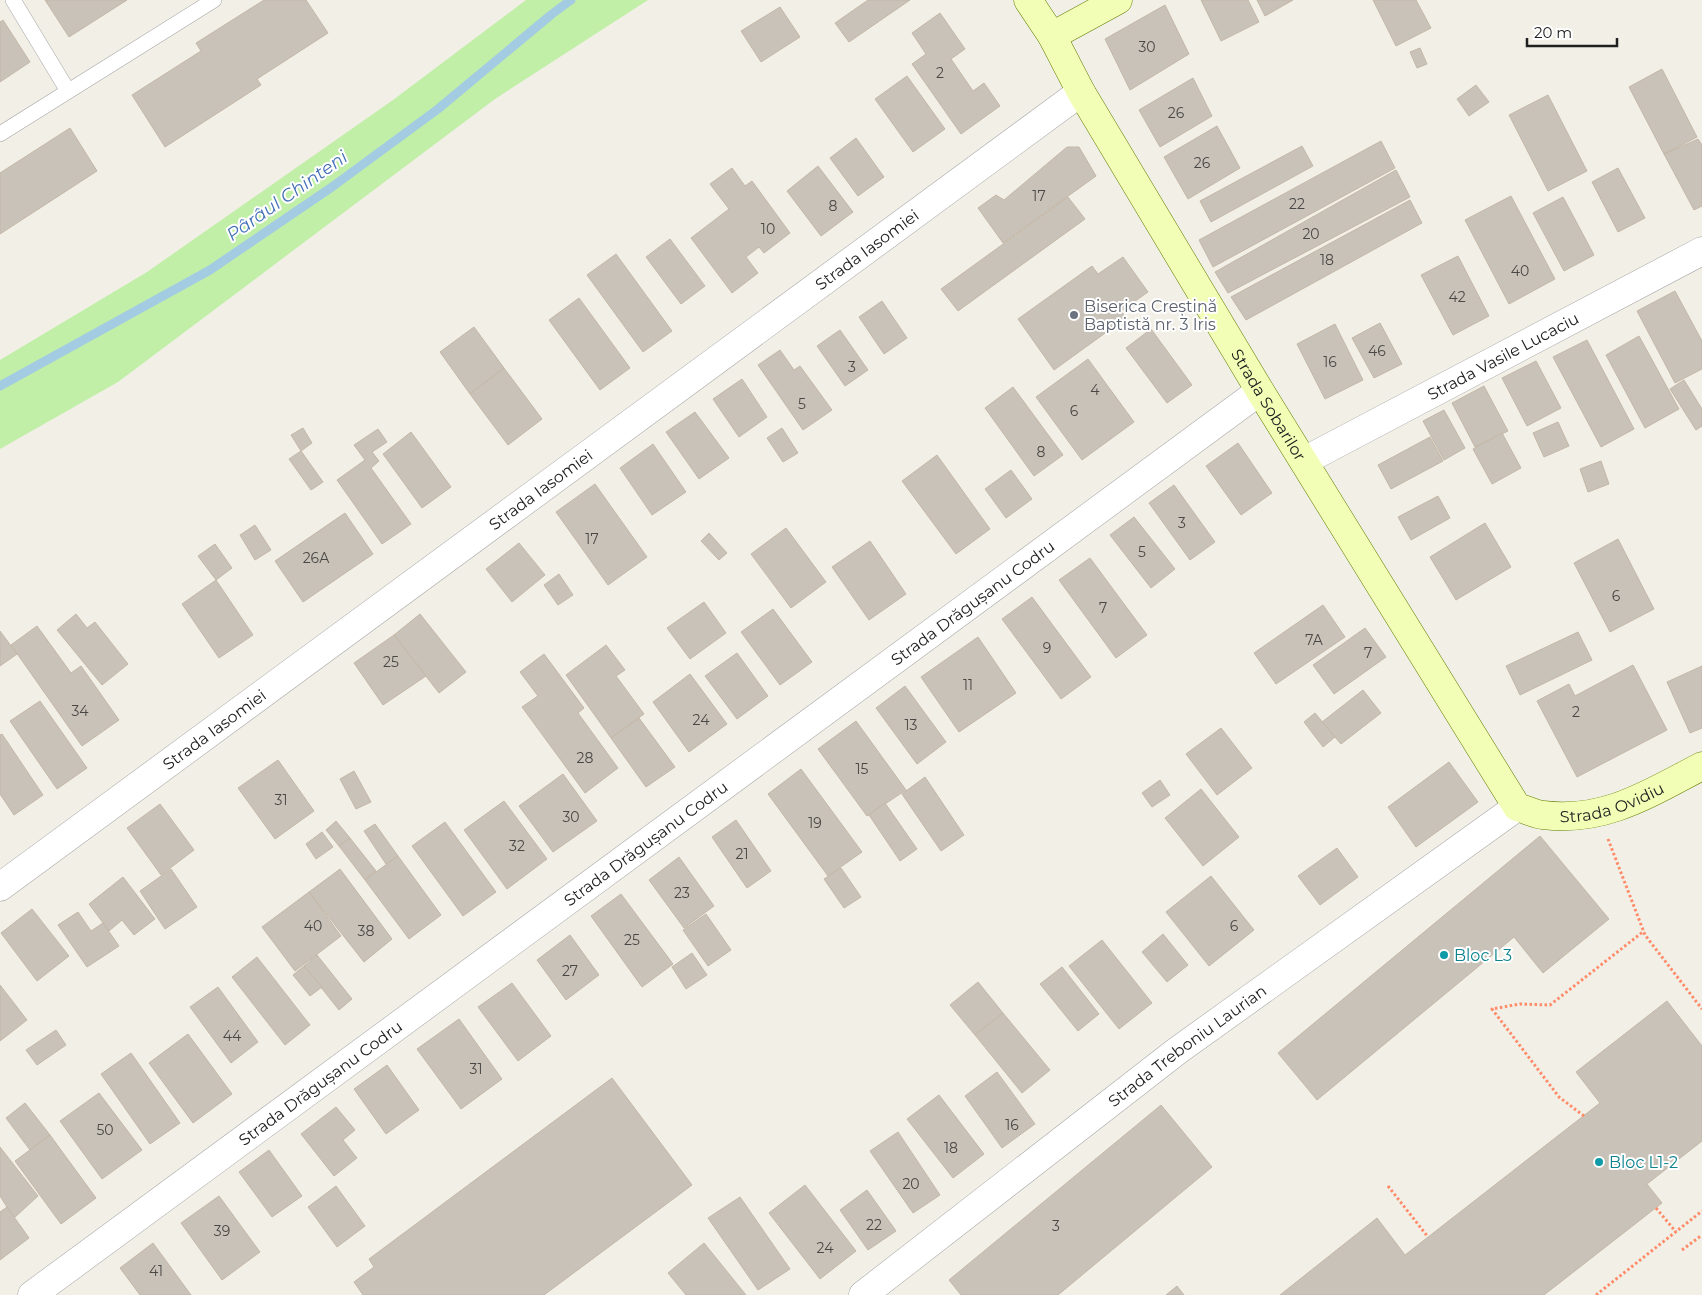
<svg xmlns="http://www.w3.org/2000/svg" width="1702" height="1295" font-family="Montserrat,sans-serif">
<rect width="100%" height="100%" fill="#f1efe6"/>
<!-- grass -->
<path fill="#c2efa8" d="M526,0H648L495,99L118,382L0,449V360L147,272L393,100Z"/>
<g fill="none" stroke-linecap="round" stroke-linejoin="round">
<!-- stream -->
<path stroke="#a3cce2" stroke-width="9" d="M0,386L210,270L332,187L438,109L552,14L571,0"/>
</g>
<!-- building -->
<g fill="#c9c2b8" stroke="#c4b7a7">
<path d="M45,0H127L69,37Z"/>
<path d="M264,0H306L328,33L257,79L261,85L165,147L132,95L201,51L196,43Z"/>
<path d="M868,0H910L849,42L835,23Z"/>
<path d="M1201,0H1248L1259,22L1221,41Z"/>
<path d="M1257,0H1293L1265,16Z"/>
<path d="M1373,0H1416L1431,28L1396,46Z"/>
<path d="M1165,5L1189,54L1130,90L1105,39Z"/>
<path d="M780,7L800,37L761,62L741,31Z"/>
<path d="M940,13L965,49L951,59L973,91L984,83L1000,106L961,134L912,64L926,54L912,33Z"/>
<path d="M3,20L30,62L0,82V22Z"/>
<path d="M1420,48L1427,64L1417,68L1410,52Z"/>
<path d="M1662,69L1697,137L1664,154L1629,87Z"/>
<path d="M907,76L945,129L913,152L875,99Z"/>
<path d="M1193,78L1212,116L1160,147L1139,110Z"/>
<path d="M1476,85L1489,102L1469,116L1457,99Z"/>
<path d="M1548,95L1587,171L1548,191L1509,115Z"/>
<path d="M1217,126L1240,168L1188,199L1164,157Z"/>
<path d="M70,128L97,171L0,234V173Z"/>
<path d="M856,138L884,177L858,196L830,158Z"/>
<path d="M1698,139L1702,145V206L1694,210L1664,154Z"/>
<path d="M1381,141L1395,168L1213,267L1199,240Z"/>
<path d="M1302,146L1313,166L1211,222L1200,201Z"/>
<path d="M1067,147H1079L1096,176L1003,243L978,208L996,195L1004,200Z"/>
<path d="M818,166L853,212L821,236L787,191Z"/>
<path d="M732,168L745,186L752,181L790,233L764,253L759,247L746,257L758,273L732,293L691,238L729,209L710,184Z"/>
<path d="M1618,168L1645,218L1618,232L1592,182Z"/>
<path d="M1396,170L1410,197L1228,293L1215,272Z"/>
<path d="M1511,196L1555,279L1509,304L1465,220Z"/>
<path d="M1068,197L1085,219L958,311L941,289Z"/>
<path d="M1563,197L1594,255L1564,271L1533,213Z"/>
<path d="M1410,200L1422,223L1246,320L1231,297Z"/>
<path d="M670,239L705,286L681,304L646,257Z"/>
<path d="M616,254L672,331L643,352L587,275Z"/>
<path d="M1458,256L1489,316L1453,335L1421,275Z"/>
<path d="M1123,257L1148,292L1121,311L1126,318L1054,370L1018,319L1092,266L1098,274Z"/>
<path d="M1675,291L1702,341V369L1675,383L1637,311Z"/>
<path d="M579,298L630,368L600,390L549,320Z"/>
<path d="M882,301L907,338L884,354L859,317Z"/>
<path d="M1380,323L1402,364L1374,378L1352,338Z"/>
<path d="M1335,324L1363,380L1325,399L1297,344Z"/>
<path d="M474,327L504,368L470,394L440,352Z"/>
<path d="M1151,329L1192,385L1167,403L1126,348Z"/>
<path d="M840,330L868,370L845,386L817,346Z"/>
<path d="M1639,336L1679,409L1645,428L1606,355Z"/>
<path d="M1587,340L1634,429L1601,447L1553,357Z"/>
<path d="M780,350L794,370L800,366L832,410L803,430L758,365Z"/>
<path d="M1088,359L1134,422L1082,460L1036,397Z"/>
<path d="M1536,361L1561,408L1527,426L1502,378Z"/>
<path d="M504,368L542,419L508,445L470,394Z"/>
<path d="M742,379L767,417L739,437L713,399Z"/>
<path d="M1684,380L1702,409V426L1696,430L1670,389Z"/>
<path d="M1484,386L1508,431L1475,447L1452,403Z"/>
<path d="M1013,387L1063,455L1034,476L985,408Z"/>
<path d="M1444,410L1465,448L1444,460L1423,421Z"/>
<path d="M695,412L729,458L699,479L666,432Z"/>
<path d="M1558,422L1569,446L1544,457L1533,433Z"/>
<path d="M303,428L312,443L301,451L291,435Z"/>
<path d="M782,428L798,453L783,462L767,438Z"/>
<path d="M378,429L387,442L372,452L379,461L371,468L411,524L382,544L337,480L365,460L354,445Z"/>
<path d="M411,432L451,487L422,508L383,454Z"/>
<path d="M1502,433L1521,468L1492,484L1473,449Z"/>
<path d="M1430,437L1443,461L1391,489L1378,465Z"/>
<path d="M1238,443L1272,493L1241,515L1206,466Z"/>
<path d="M653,444L686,492L652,515L620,468Z"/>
<path d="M301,451L323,482L311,490L289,459Z"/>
<path d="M937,455L990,529L956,554L902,481Z"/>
<path d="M1601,461L1609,484L1588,492L1580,469Z"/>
<path d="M1011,470L1032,499L1006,518L985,489Z"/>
<path d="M595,484L647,557L608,585L556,512Z"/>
<path d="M1174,485L1215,542L1190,560L1149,503Z"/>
<path d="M1438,496L1450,518L1411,540L1398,517Z"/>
<path d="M345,513L373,554L303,602L275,561Z"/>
<path d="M1134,517L1175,569L1151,588L1110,535Z"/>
<path d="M1485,523L1511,567L1456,600L1430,557Z"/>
<path d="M255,525L271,550L255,560L240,535Z"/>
<path d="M786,528L826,582L791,608L751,554Z"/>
<path d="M709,533L727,553L719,560L701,541Z"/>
<path d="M1618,539L1654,609L1610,632L1574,563Z"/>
<path d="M870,541L906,594L869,620L832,567Z"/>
<path d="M519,543L545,575L512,602L486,569Z"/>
<path d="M215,544L232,568L216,580L198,556Z"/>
<path d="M1090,558L1147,635L1116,658L1059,580Z"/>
<path d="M559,574L573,595L558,605L544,585Z"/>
<path d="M216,580L253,635L219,658L182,604Z"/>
<path d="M1032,597L1091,677L1061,699L1002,619Z"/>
<path d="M704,602L726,633L690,659L667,628Z"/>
<path d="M1323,605L1345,637L1276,684L1254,653Z"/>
<path d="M773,609L812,662L780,685L741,632Z"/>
<path d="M76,614L87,628L95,622L128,664L102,685L57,630Z"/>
<path d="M420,614L466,672L439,693L394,635Z"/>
<path d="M37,626L71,673L81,666L119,720L82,746L11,645Z"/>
<path d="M1365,628L1386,657L1334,694L1313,665Z"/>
<path d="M0,631L17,654L0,666Z"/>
<path d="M1578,632L1592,660L1520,695L1506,666Z"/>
<path d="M394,635L426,676L383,705L354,663Z"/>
<path d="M978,637L1016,693L959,732L921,677Z"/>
<path d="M606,645L625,670L616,676L644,714L611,738L566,675Z"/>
<path d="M737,653L768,696L737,719L705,676Z"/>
<path d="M544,654L584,708L578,713L618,768L585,793L522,707L538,696L520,672Z"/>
<path d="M1633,665L1667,730L1577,777L1537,701L1569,684L1575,696Z"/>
<path d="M1702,666V728L1690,733L1667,682Z"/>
<path d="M690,674L727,724L689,752L653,702Z"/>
<path d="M905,686L946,742L917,764L876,708Z"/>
<path d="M1363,690L1381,713L1341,744L1322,722Z"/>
<path d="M40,701L87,768L57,789L10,721Z"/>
<path d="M1315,713L1335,737L1323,747L1304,722Z"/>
<path d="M639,718L675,767L646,787L611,738Z"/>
<path d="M856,721L906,790L867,816L818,749Z"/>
<path d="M1221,728L1252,768L1217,795L1186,754Z"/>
<path d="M2,734L43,795L14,815L0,794V735Z"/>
<path d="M278,760L314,811L275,839L238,788Z"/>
<path d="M1449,762L1478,802L1416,847L1388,807Z"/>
<path d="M801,769L862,852L828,876L768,794Z"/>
<path d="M354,771L371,802L356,809L340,779Z"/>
<path d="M563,774L597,821L553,852L519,806Z"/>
<path d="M925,777L964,835L941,851L902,794Z"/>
<path d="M1160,780L1170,795L1152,807L1142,793Z"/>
<path d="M1201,789L1239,837L1203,866L1165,818Z"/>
<path d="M504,801L547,859L507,889L464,830Z"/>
<path d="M885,803L917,849L900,861L869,815Z"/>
<path d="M160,804L194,850L161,875L127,828Z"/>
<path d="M736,820L771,871L747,888L712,837Z"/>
<path d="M336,821L350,838L339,846L326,830Z"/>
<path d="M445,822L496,892L463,916L412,846Z"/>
<path d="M375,824L398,856L386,864L364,831Z"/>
<path d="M322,832L333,847L316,859L306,844Z"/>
<path d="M1540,836L1609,919L1543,973L1514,937L1317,1100L1278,1053Z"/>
<path d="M350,838L376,871L365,880L339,846Z"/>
<path d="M1337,848L1358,877L1320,905L1298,876Z"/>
<path d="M398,856L441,915L409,939L365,880Z"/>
<path d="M679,857L714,906L684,928L649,880Z"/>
<path d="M841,868L861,897L844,908L824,879Z"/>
<path d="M171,869L197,907L165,929L140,891Z"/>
<path d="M340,869L392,939L364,962L309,892Z"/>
<path d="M1211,876L1254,930L1209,966L1166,912Z"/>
<path d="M123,877L155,919L134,935L122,920L109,931L89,904Z"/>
<path d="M309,892L341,936L295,971L262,927Z"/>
<path d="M621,894L673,964L642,987L591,916Z"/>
<path d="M32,909L69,956L37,981L1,933Z"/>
<path d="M78,912L91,931L103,923L119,946L87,967L58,925Z"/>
<path d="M706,914L731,950L708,966L683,930Z"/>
<path d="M1163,934L1188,965L1167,982L1142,952Z"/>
<path d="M570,935L599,975L566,1000L537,960Z"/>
<path d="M1102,940L1152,1003L1119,1029L1069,966Z"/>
<path d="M692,953L707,975L686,989L672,967Z"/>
<path d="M317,955L352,999L339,1010L304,966Z"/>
<path d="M257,957L310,1025L285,1045L232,977Z"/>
<path d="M304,966L322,987L310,996L293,975Z"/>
<path d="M1062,967L1099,1014L1078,1031L1040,984Z"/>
<path d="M978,982L1003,1013L975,1035L950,1005Z"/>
<path d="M512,983L551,1036L518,1061L478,1007Z"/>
<path d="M0,985L27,1020L0,1041Z"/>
<path d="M218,987L258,1042L231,1063L190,1007Z"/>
<path d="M1667,1001L1702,1046V1141L1647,1184L1662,1203L1544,1295H1280L1377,1218L1405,1255L1600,1103L1576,1072Z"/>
<path d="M1003,1013L1050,1070L1022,1093L975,1035Z"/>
<path d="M459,1019L502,1079L461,1109L417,1049Z"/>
<path d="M56,1030L66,1045L37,1065L26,1050Z"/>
<path d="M188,1034L232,1094L193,1123L149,1063Z"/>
<path d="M131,1053L180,1123L150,1144L101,1074Z"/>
<path d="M387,1065L419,1110L386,1134L354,1089Z"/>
<path d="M997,1072L1035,1124L1002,1148L965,1096Z"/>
<path d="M612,1078L692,1185L544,1295H363L354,1282L374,1267L369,1259Z"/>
<path d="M99,1093L142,1150L102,1179L60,1121Z"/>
<path d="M939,1095L984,1154L953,1178L907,1119Z"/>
<path d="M25,1103L50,1135L30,1150L6,1118Z"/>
<path d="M1161,1105L1212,1167L1058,1295H961L949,1280Z"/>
<path d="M336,1107L355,1130L343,1140L357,1158L334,1176L301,1134Z"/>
<path d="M898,1132L940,1195L913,1213L870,1151Z"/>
<path d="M50,1135L96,1198L61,1224L15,1161Z"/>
<path d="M0,1147L38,1196L14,1218L0,1196Z"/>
<path d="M269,1150L302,1196L272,1217L239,1172Z"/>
<path d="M805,1185L856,1251L820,1279L769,1213Z"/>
<path d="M336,1186L365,1226L337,1247L308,1207Z"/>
<path d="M867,1190L896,1231L868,1250L840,1210Z"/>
<path d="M219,1196L260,1252L222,1280L181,1223Z"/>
<path d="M740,1197L790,1269L758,1290L708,1218Z"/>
<path d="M7,1207L29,1238L0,1260V1212Z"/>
<path d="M153,1243L191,1295H140L120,1268Z"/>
<path d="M704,1243L746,1295H686L668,1273Z"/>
<path d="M1177,1286L1184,1295H1166Z"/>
</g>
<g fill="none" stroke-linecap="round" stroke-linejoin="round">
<defs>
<g id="lane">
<path d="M13,0L68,91"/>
<path d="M0,134L214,0"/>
</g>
<g id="street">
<path id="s1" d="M1304,461L1702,251"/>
<path id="s2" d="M0,887L1081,92"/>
<path id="s3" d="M32,1295L1260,391"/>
<path id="s4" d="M863,1295L1177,1051L1517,807"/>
</g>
<g id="secondary">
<path id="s5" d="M1028,0L1052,36L1081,92L1260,391L1517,807C1525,809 1534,814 1543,815C1605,823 1650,793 1702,766"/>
<path d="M1052,36L1118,0"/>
</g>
</defs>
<!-- lane casing -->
<use href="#lane" stroke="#a7a7a7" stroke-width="16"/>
<!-- street casing -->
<use href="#street" stroke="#a7a7a7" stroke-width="29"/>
<!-- secondary casing -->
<use href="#secondary" stroke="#617e00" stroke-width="29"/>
<!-- path -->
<g stroke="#ff8b69" stroke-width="3" stroke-dasharray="2.5 2.5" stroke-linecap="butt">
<path d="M1608,839L1645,935L1702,1009"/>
<path d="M1584,1116L1559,1097L1492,1009L1520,1004L1550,1005L1644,931"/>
<path d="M1388,1186L1428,1237"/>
<path d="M1656,1208L1676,1232"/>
<path d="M1682,1250L1702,1235"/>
<path d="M1596,1295L1702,1211"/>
</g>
<!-- lane -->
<use href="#lane" stroke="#fff" stroke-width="15"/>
<!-- street -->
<use href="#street" stroke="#fff" stroke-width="28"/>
<!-- secondary -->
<use href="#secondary" stroke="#f2feb6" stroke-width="28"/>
</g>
<!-- markers -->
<circle fill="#6b7280" stroke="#fff" stroke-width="2" cx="1074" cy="315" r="5"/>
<g fill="#0f9aa8" stroke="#fff" stroke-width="2">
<circle cx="1444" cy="955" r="5"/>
<circle cx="1599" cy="1162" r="5"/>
</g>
<g text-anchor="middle" stroke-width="4" stroke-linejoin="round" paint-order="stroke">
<!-- number labels -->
<g font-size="14" fill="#4a4846">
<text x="1147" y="52">30</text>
<text x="940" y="78">2</text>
<text x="1176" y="118">26</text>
<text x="1202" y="168">26</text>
<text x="1039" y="201">17</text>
<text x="1297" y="209">22</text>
<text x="833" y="211">8</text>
<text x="768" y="234">10</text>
<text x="1311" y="239">20</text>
<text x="1327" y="265">18</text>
<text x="1520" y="276">40</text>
<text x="1457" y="302">42</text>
<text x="1377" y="356">46</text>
<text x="1330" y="367">16</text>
<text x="852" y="372">3</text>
<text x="1095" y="395">4</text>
<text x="802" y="409">5</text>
<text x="1074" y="416">6</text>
<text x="1041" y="457">8</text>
<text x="1182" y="528">3</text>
<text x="592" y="544">17</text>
<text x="1142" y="557">5</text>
<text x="316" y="563">26A</text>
<text x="1616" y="601">6</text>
<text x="1103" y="613">7</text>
<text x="1314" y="645">7A</text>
<text x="1047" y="653">9</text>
<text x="1368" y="658">7</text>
<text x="391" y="667">25</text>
<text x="968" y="690">11</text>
<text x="80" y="716">34</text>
<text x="1576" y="717">2</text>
<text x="701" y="725">24</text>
<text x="911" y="730">13</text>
<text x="585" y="763">28</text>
<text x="862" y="774">15</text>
<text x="281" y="805">31</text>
<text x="571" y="822">30</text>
<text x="815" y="828">19</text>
<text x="517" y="851">32</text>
<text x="742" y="859">21</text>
<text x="682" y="898">23</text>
<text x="313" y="931">40</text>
<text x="1234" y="931">6</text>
<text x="366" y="936">38</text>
<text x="632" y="945">25</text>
<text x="570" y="976">27</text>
<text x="232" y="1041">44</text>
<text x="476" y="1074">31</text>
<text x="1012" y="1130">16</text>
<text x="105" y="1135">50</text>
<text x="951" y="1153">18</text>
<text x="911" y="1189">20</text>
<text x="874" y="1230">22</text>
<text x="1056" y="1231">3</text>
<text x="222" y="1236">39</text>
<text x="825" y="1253">24</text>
<text x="156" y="1276">41</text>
</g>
<!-- street labels -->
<g font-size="16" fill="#202020" stroke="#fff">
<text dy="6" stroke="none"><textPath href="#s2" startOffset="1076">Strada Iasomiei</textPath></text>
<text dy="6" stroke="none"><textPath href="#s1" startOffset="225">Strada Vasile Lucaciu</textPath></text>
<text dy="6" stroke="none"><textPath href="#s5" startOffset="471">Strada Sobarilor</textPath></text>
<text dy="6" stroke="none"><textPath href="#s2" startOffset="671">Strada Iasomiei</textPath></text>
<text dy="6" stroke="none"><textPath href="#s3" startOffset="1168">Strada Drăgușanu Codru</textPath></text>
<text dy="6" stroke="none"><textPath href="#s2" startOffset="266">Strada Iasomiei</textPath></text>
<text dy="6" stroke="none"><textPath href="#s5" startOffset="1042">Strada Ovidiu</textPath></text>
<text dy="6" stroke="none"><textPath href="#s3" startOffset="762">Strada Drăgușanu Codru</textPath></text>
<text dy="6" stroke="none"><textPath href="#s4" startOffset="409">Strada Treboniu Laurian</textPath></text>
<text dy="6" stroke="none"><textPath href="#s3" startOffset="358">Strada Drăgușanu Codru</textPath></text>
</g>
<!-- worship labels -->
<g font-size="16" fill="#5b616d" stroke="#fff" text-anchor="start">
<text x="1084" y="312">Biserica Creștină<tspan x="1084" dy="18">Baptistă nr. 3 Iris</tspan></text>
</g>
<!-- culture labels -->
<g font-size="16" fill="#0d838f" stroke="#fff" text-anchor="start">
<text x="1454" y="961">Bloc L3</text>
<text x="1609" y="1168">Bloc L1-2</text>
</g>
<!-- water labels -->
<g font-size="18" font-style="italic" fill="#4470b8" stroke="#fff">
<text transform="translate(287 196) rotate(-35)" y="6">Pârâul Chinteni</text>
</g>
</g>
<!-- scale -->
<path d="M1527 38v8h90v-8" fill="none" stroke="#202020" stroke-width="2.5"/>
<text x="1534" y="38" font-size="15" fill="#202020" stroke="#ffffff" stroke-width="4" paint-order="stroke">20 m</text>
</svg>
